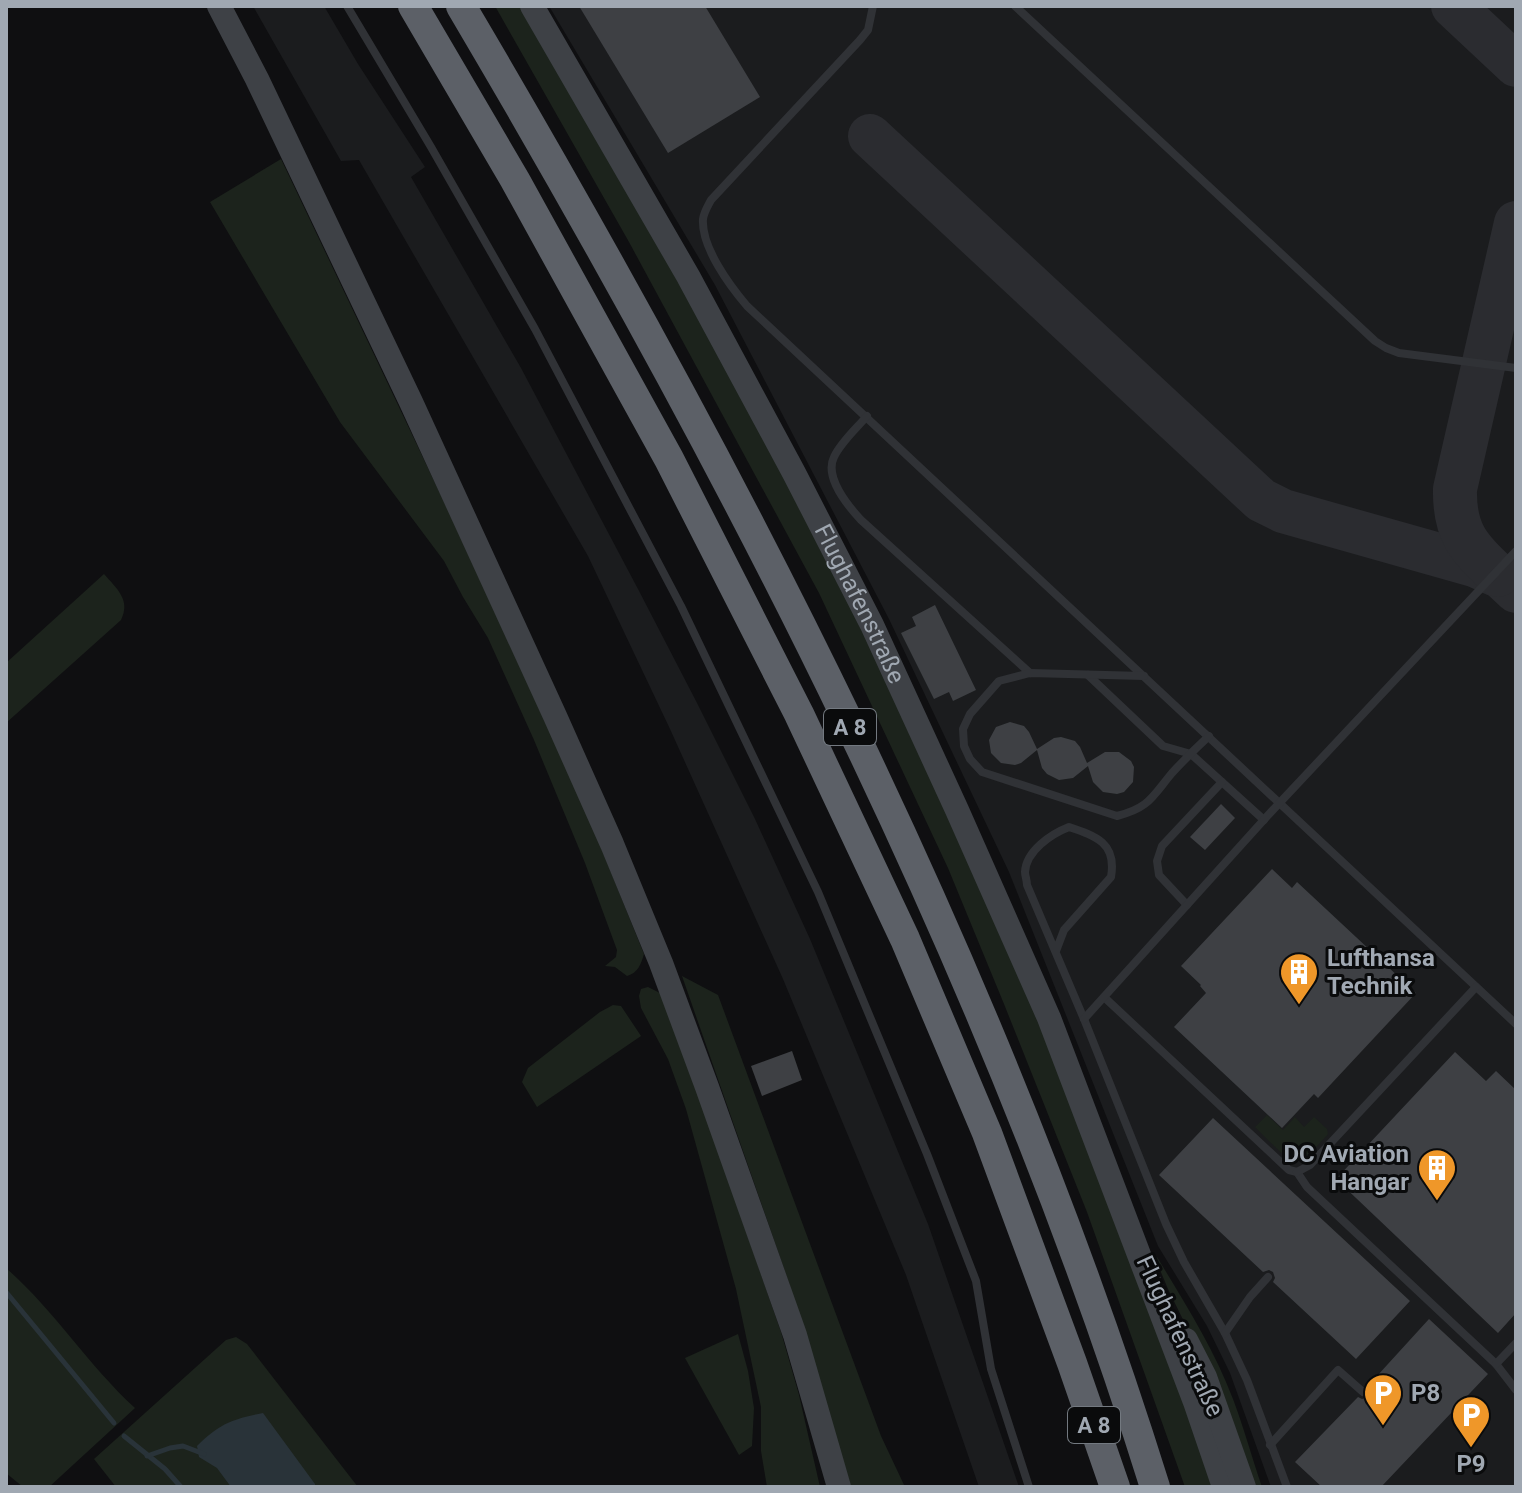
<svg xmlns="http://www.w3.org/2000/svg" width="1522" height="1493" font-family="Roboto,sans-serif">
<rect width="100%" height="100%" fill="#0f0f11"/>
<!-- built -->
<g fill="#1b1c1e">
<path d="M253,6H324L358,64L425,167L411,177L521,368L638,589L696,701L755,819L810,939L928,1224L1019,1487H979L906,1275L783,979L670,729L588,556L359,160L341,161Z"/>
<path d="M549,6H1516V1487H1271L1230,1373L1207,1326L1158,1246L1009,872L889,619L715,285Z"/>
</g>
<!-- green -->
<g fill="#1c231c">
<path d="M495,6H523L708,333L851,603L995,910L1087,1135L1214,1487H1185L1087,1212L1004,1004L948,868L819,593L629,242Z"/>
<path d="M281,159L447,508L588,815L644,954C641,964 638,973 627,976L615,967L605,966L616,957L617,950L585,863L534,740L488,638L463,597L444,561L340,422L210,202Z"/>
<path d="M104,574C117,589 131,600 121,620L6,723V663Z"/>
<path d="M682,976L718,995L881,1436L905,1487H851L789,1283Z"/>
<path d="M648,987L662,994L694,1081L781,1332L799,1395L820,1487H767L761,1451V1407L736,1289L686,1109L668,1059L641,1008L639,996L641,989Z"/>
<path d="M613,1005L621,1006L641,1036L537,1107L522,1082L528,1068L600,1012Z"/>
<path d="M1267,1115L1283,1130L1295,1117L1304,1127L1314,1117L1327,1129L1328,1134C1293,1175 1288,1159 1255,1127Z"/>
<path d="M1157,1257C1185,1303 1214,1349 1233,1399C1244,1428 1252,1458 1262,1487H1252L1211,1377L1168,1289L1155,1258Z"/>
<path d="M6,1268C54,1310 88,1365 135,1408L49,1487H23L6,1473Z"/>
<path d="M738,1334L748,1371L754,1408L752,1446L739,1455L685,1358Z"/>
<path d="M236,1337L247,1344L358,1487H116L94,1459L226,1340Z"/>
</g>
<!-- water -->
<path fill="#293339" d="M263,1413L315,1484V1487H231L217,1468L199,1457L197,1446C220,1423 233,1419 263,1413Z"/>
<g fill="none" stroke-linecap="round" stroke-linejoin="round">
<!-- stream -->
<g stroke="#293339" stroke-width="5">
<path d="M6,1292L114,1423"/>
<path d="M124,1436L165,1469L181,1487"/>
<path d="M147,1456L170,1448L183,1446L204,1454"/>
</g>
<!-- taxiway -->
<g stroke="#2b2c30" stroke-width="44">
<path d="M1453,6L1516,65"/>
<path d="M870,136L1261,500L1283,511L1474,565L1501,577L1516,591"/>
<path d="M1498,575C1468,548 1454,531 1455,489L1516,223"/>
</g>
</g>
<!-- building -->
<g fill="#3e4044">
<path d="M579,6H705L760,97L668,153Z"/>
<path d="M935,605L976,690L953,701L949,692L934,699L901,633L916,626L912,617Z"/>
<path d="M1010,722L1024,726L1029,732L1037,749L1054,738L1061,737L1075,741L1080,747L1087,763L1105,752H1119L1131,761L1134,767L1133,782L1124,792L1117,794L1103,792L1093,782L1088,766L1073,778L1059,780L1047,774L1042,768L1037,750L1021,763L1015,765L1001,763L991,753L989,740L996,727Z"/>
<path d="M1221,804L1235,818L1205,850L1190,837Z"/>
<path d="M1272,869L1292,888L1297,882L1416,993L1318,1098L1314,1094L1282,1128L1174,1027L1206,993L1200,986L1201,985L1181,966Z"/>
<path d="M792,1051L802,1080L762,1096L751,1066Z"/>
<path d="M1455,1052L1486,1081L1496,1071L1516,1090V1313L1498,1333L1336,1179Z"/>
<path d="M1213,1118L1410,1301L1356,1359L1273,1282L1275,1278L1273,1272L1269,1270L1263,1272L1159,1175Z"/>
<path d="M1429,1319L1488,1374L1381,1487H1322L1295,1462L1358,1397L1362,1399L1368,1397L1370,1393L1367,1387Z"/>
</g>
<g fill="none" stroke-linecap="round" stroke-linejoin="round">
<!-- service -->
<g stroke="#303236" stroke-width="8">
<path d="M347,6L431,147L535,329L681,606L818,892L927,1154L976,1281L991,1369L1029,1487"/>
<path d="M873,6L868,30L860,40L711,200C708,206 704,212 703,219C701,247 730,286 747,306L1516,1024"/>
<path d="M1015,6L1375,341L1386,348L1399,353L1516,368"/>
<path d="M867,416C856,429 841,442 834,457C824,477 848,506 861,520L1030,673"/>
<path d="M1088,675L1163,746L1191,754L1264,820"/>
<path d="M1144,676L1030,673L999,681L970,714L963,729L964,746L970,759L982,772L1117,816C1149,808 1152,797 1172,773C1184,760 1196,748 1209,736"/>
<path d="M1187,905L1159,875L1157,861L1162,846L1222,782"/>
<path d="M1056,951L1064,930L1111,877C1117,843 1096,836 1069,827C1051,834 1026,851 1025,872C1025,876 1027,880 1027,885L1084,1019L1166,1224L1184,1262L1225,1333L1247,1380L1287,1487"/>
<path d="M1104,997L1289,1170L1297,1172L1307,1187L1496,1364L1516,1390"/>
<path d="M1084,1019L1271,812L1516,551"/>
<path d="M1297,1172L1310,1165L1476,987"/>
<path d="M1225,1333L1250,1297L1268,1277"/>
<path d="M1496,1364L1516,1343"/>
<path d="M1270,1445L1338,1370L1363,1392"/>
</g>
<!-- secondary -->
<g stroke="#3e4146" stroke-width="24">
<path d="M219,6L257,79L411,402L555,716L612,844L661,963L707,1087L795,1335L839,1487"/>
<path id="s1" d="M532,6L688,276L794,473L872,625L957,810L1049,1018L1195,1402L1224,1487"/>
<path d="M1186,1340L1205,1377L1244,1487"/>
</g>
<!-- motorway -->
<g stroke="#5c6067" stroke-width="30">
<path d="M413,6L515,180L669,459L799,714L905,939L987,1133L1072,1363L1115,1487"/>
<path d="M461,6C738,475 992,965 1155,1487"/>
</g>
</g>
<!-- icons -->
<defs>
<symbol id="building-pin" viewBox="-11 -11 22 30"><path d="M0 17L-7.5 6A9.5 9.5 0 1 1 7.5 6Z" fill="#ef9729" stroke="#0a0b0c"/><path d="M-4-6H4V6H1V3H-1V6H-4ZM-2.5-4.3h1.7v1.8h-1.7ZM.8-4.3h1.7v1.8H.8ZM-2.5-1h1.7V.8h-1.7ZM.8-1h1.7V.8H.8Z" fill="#fff"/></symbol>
<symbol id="parking-pin" viewBox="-11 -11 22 30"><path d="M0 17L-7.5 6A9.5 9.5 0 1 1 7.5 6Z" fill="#ef9729" stroke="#0a0b0c"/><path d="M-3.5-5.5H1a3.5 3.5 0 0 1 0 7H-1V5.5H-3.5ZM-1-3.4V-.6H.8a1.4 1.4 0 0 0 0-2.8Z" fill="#fff"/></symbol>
</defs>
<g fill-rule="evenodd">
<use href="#building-pin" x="1277" y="950" width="44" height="60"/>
<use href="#building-pin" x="1415" y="1146" width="44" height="60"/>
<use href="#parking-pin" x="1361" y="1371" width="44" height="60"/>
<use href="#parking-pin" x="1449" y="1393" width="44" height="60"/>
</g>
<g text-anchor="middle" stroke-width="6" stroke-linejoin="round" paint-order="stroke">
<!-- shield labels -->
<g fill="#0a0b0c" stroke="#737980" stroke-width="2">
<rect x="824" y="709" width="52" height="36" rx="6"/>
<rect x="1068" y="1407" width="52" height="36" rx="6"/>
</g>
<g font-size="22" font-weight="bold" fill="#a0a8b2">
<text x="850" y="735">A 8</text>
<text x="1094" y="1433">A 8</text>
</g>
<!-- street labels -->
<g font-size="24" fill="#a0a8b2" stroke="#0a0b0c">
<text dy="8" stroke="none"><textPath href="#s1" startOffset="682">Flughafenstraße</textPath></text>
<text transform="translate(1180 1336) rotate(65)" y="8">Flughafenstraße</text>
</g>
<!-- poi labels -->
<g font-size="24" font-weight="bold" fill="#a0a8b2" stroke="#0a0b0c" text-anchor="start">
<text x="1327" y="966">Lufthansa<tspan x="1327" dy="28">Technik</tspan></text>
<text x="1409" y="1162" text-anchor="end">DC Aviation<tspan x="1409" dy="28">Hangar</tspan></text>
<text x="1411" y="1401">P8</text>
<text x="1471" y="1472" text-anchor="middle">P9</text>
</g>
</g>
<!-- border -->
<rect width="1522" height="1493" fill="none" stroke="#a0a8b2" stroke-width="16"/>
</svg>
